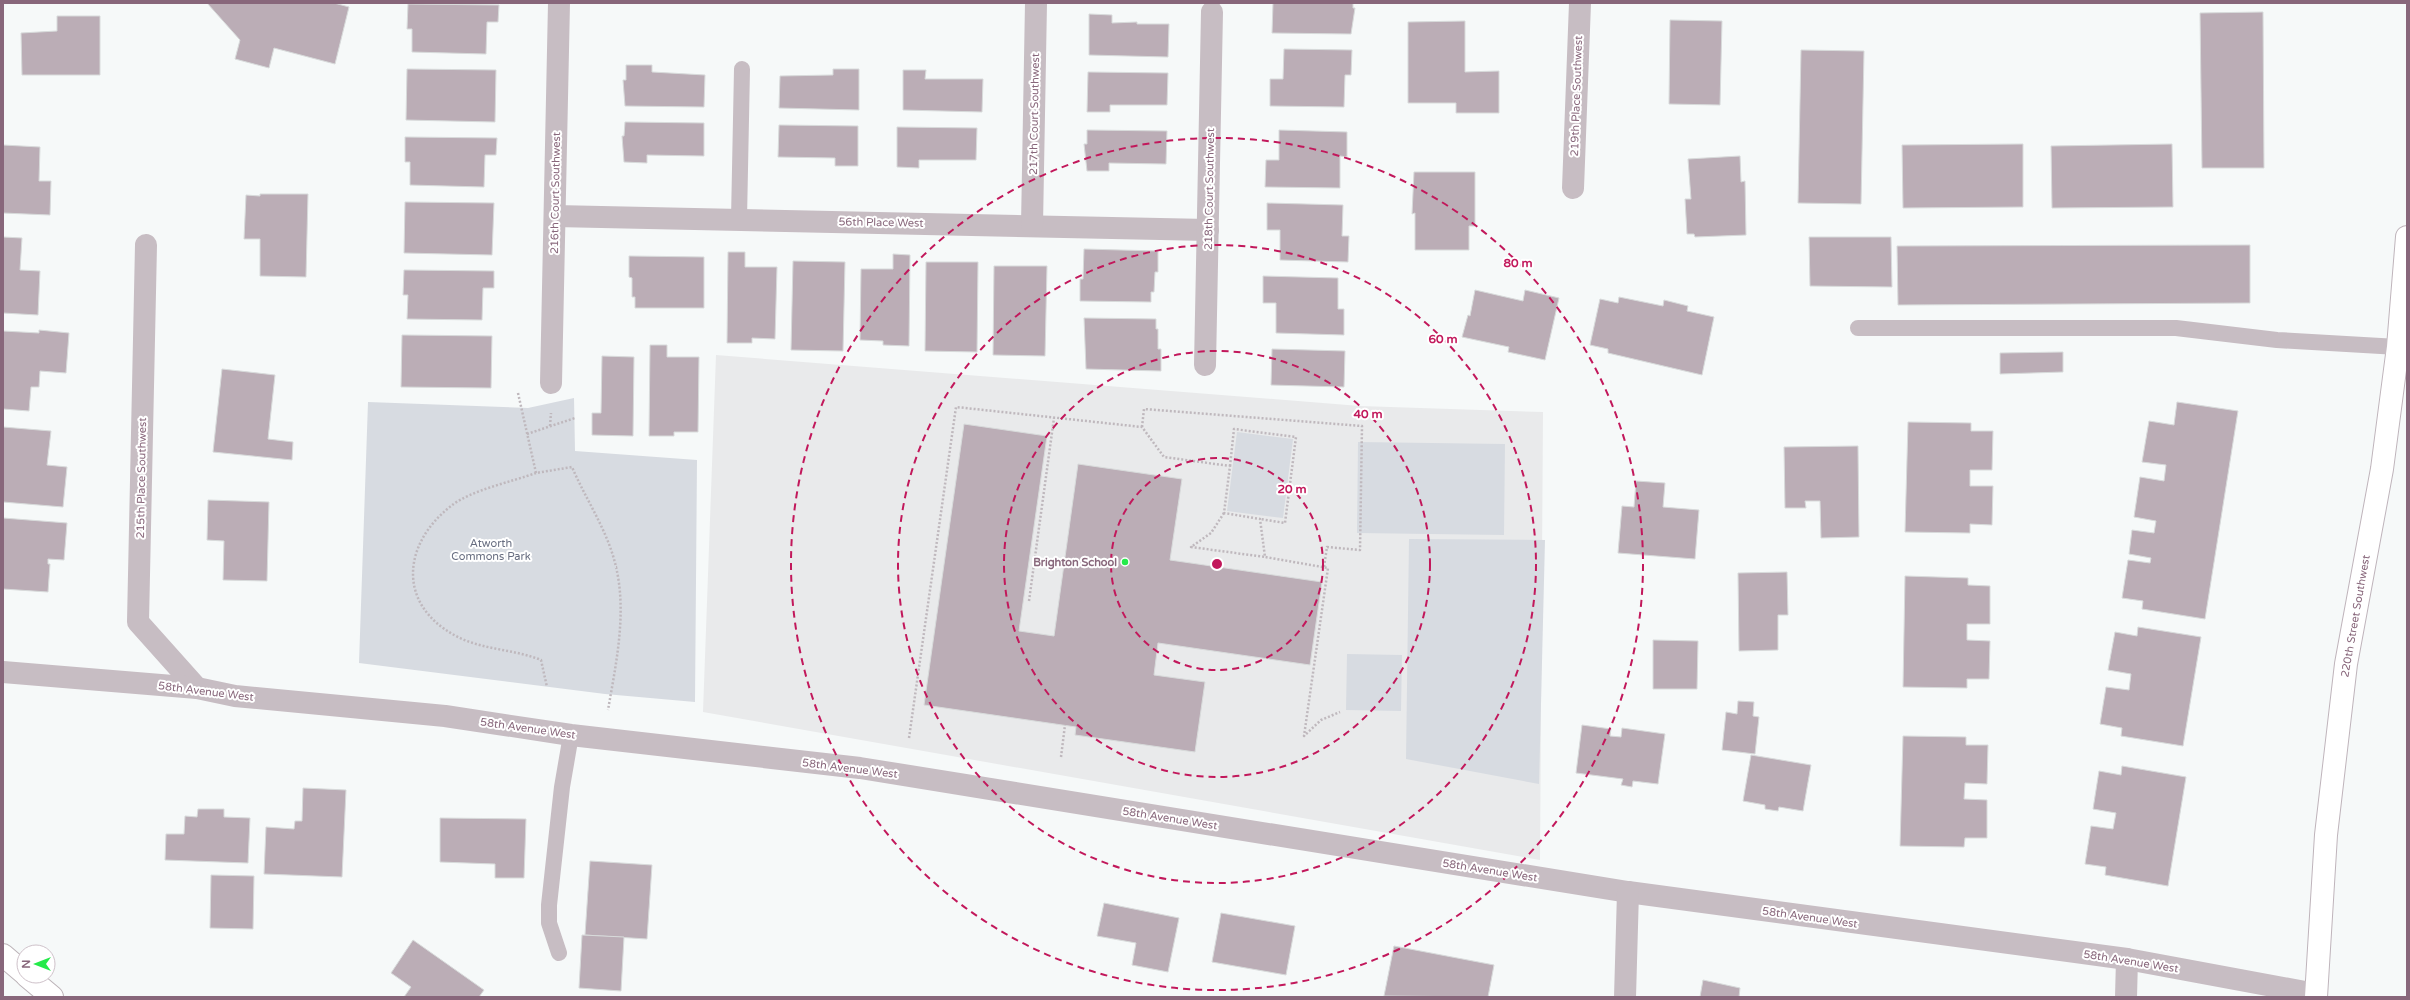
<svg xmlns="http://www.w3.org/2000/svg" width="2410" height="1000" font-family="'Varela Round',sans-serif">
<rect width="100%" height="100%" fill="#f6f9f9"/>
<!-- built -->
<path fill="#e9eaeb" d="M716,355L1360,406L1543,412L1540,860L703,712Z"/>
<!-- green -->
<g fill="#d7dbe1">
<path d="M574,398L575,451L697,460L695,702L605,694L359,663L368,402L528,408Z"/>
<path d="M1237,432L1293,439L1283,518L1227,511Z"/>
<path d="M1358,442L1505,444L1504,535L1357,533Z"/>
<path d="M1409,539L1545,540L1539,784L1406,759Z"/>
<path d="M1347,654L1402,655L1401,711L1346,710Z"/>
</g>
<!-- building -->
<g fill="#bbadb6" stroke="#d8dbdb">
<path d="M207,3H334L349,7L335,64L274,48L269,68L235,59L240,40Z"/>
<path d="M1273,3H1353V8H1355L1351,34L1272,33Z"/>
<path d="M408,4L499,5L498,22H487L486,54L412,52V29H407Z"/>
<path d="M2263,12L2264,168H2202L2200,13Z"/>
<path d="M1089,14L1112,15V23L1137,22V24H1169L1168,57L1089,55Z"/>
<path d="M57,16H100V75H22L21,33L57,31Z"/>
<path d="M1670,20L1722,21L1720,105L1669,104Z"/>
<path d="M1465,21V72L1499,71V113H1456V103H1408V22Z"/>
<path d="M1284,49L1352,50L1351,75H1345L1344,107L1270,106V79H1283Z"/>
<path d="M1801,50L1864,51L1861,204L1798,203Z"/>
<path d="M626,65H652V72L705,75L704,107L625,106L623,80H626Z"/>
<path d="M407,69L496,70L495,122L406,120Z"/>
<path d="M833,69H859V110L779,108L780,76L833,75Z"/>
<path d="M903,70H926L925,79H983L982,112L903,110Z"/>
<path d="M1088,72L1168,73L1167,105H1110V112H1087Z"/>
<path d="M625,122L704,123V156L647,155V163L624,162L622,136H624Z"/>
<path d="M779,125L858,126V166H835V158L778,157Z"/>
<path d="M897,127L977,128L976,160H919V168L897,167Z"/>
<path d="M1087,130L1167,131L1166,164L1109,163V171H1087L1084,144H1087Z"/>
<path d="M1279,130L1347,132V157L1340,156V188L1265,187L1266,160H1279Z"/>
<path d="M405,137L497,138L496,155H485L484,187L410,185V162H405Z"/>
<path d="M2023,144V207L1903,208L1902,145Z"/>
<path d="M2172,144L2173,207L2052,208L2051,146Z"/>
<path d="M3,145L40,147L39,181H51L50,215L3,213Z"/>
<path d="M1740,156L1741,182L1745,181L1746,235L1695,237L1694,234H1687L1685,199H1691L1688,159Z"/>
<path d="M1414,172H1475V226H1469V250H1415V213L1412,214Z"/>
<path d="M260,194H308L306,277L260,276V239H244L246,195L260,196Z"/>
<path d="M405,202L494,203L492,255L404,253Z"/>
<path d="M1267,203L1343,205L1342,236H1349L1348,262L1280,260V230H1267Z"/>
<path d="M3,237L22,238L20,270L40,271L38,315L3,313Z"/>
<path d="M1809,237H1891L1892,287L1810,286Z"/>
<path d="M2250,245V303L1898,305L1897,246Z"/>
<path d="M1084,249L1158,251V272H1155L1154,292H1151V302L1080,301V279H1083Z"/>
<path d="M728,252H745V267H777L775,339L752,338V343H727Z"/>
<path d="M893,254L910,255L909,346L883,345V341L860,340L861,269H893Z"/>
<path d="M629,256L704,257V308H635V297H632V278L629,277Z"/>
<path d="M793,261L845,262L843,351L791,350Z"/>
<path d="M926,262H978L977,352L925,351Z"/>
<path d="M994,266H1047L1045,356L993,355Z"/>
<path d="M404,270L494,271V288H483L482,320L407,319L408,295H403Z"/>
<path d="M1263,276L1338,278V309H1344V335L1276,333V303H1263Z"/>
<path d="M1475,290L1523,301L1525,290L1559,298L1545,360L1508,352L1509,347L1462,337L1468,315L1470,316Z"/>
<path d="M1619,297L1663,306L1664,300L1688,306L1687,311L1714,317L1702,375L1608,353V349L1590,345L1600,299L1618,303Z"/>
<path d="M1084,318L1156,319V329H1158V349H1161V371L1086,369Z"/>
<path d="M39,330L69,333L66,373L40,371L39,387H31L29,411L3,409V331L39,333Z"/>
<path d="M402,335L492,336L491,388L401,387Z"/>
<path d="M650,345H667V357H699L698,432H674V436H649Z"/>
<path d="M1272,349L1345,351L1344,387L1271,385Z"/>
<path d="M2063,352V372L2000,374V353Z"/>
<path d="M602,356L634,357L633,436L592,435V413H601Z"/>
<path d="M222,369L275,375L268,439L293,442L292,460L213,452Z"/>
<path d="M2177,402L2238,411L2205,619L2142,609L2143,601L2122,598L2128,560L2150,563L2151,558L2129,554L2132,530L2154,533L2156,521L2134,517L2140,477L2164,481L2166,465L2142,462L2149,421L2174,425Z"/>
<path d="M1908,422L1971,423V431H1993L1992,470H1970V486H1993L1992,525L1970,524V533L1905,532Z"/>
<path d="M964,424L1047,436L1019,631L1054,636L1078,464L1182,479L1170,560L1322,582L1310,665L1158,643L1154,675L1205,682L1195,752L1075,735L1076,727L924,705Z"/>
<path d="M3,427L51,431L47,465L67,467L63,507L3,502Z"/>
<path d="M1858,446L1859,537L1821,538L1820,501H1805L1806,508H1785L1784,447Z"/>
<path d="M1636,481L1665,483L1663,507L1699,510L1695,559L1618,553L1622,506L1634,507Z"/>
<path d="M208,500L269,502L267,581L223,580L224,541L207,540Z"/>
<path d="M3,518L67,523L64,560L48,559V564H50L48,592L3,589Z"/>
<path d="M1787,572L1788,615H1778V650L1739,651L1738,573Z"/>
<path d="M1905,576L1968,578V585L1990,586V624H1967V640L1990,641L1989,679H1967V688L1903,687Z"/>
<path d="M2138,627L2201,637L2183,746L2121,736L2122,728L2100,724L2106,687L2129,690L2131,674L2108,670L2115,632L2137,636Z"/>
<path d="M1653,640L1698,641L1697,689H1653Z"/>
<path d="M1738,701L1754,702L1753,716L1759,717L1755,754L1722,750L1726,712L1737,714Z"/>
<path d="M1582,725L1611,729L1610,736L1621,737L1622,728L1665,734L1658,784L1633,781L1632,787L1621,785L1623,779L1576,773Z"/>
<path d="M1903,736L1966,737V745H1988L1987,784L1965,783L1964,799L1987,800V838H1965L1964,847L1900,846Z"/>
<path d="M1751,755L1811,765L1803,811L1779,807L1778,811L1765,809V805L1743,801Z"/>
<path d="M2122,766L2186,777L2168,886L2105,875L2106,867L2085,864L2091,826L2113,829L2116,813L2093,809L2099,771L2121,775Z"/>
<path d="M303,788L346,790L342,877L264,874L266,827L294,829L295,821H302Z"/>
<path d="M198,809H224V817L250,818L248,863L165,860L166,834H184L185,816L197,817Z"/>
<path d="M440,818L526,819L524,878H495V864L440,862Z"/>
<path d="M590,861L652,865L647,939L585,935Z"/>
<path d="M211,875L254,876L253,929L210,928Z"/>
<path d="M1104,903L1179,918L1168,972L1132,965L1136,943L1097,936Z"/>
<path d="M1221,913L1295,926L1286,975L1212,962Z"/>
<path d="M582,935L624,937L621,991L579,988Z"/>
<path d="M413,940L484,990L479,997H404L411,987L391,973Z"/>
<path d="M1394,946L1494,965L1488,997L1384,996Z"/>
<path d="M1703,980L1740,988L1739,997H1700Z"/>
</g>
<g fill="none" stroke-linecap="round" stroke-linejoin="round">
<defs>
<path id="secondary" d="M2316,997L2326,835L2346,664L2382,469L2398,347L2407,237"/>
<g id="highway">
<path d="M3,955L24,973"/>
<path d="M27,976L52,997"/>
</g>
</defs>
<!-- secondary casing -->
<use href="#secondary" stroke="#bfb4bb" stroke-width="24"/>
<!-- highway casing -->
<use href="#highway" stroke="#bcb3b8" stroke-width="24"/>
<!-- path -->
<g stroke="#bfb8bd" stroke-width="2.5" stroke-dasharray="2 2" stroke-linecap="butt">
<path d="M518,393L536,473L572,467C586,500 608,531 616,567C627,613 616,664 608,710"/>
<path d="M550,426L551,413"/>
<path d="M1142,427L1144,409L1362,426L1360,550L1327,547L1324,567"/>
<path d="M527,434L575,418"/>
<path d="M1230,466L1234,429L1296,437L1285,523L1260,519"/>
<path d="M536,473C511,482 471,490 451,506C402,544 397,605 456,636C482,650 514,649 541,660L547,687"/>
<path d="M1224,513L1211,533L1191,547L1265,557"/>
<path d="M1029,601L1054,418"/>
<path d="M909,738L956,407L1142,427L1164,457L1230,466L1224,513L1260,519L1265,557L1328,568L1304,736L1321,720L1340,712"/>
<path d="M1061,757L1065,725"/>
</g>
<!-- lane -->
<g stroke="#c7bdc3" stroke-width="16">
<path d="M739,219L742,69"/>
<path d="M1858,328H2176L2277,340L2398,347"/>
<path d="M559,953L549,923V905L562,787L571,735"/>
</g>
<!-- street -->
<g stroke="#c7bdc3" stroke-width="22">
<path d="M1573,188L1580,3"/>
<path d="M555,216L1208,230"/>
<path d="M1032,225L1036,3"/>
<path d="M146,245L138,622L197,688"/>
<path d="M1205,365L1212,12"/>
<path d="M551,383L559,3"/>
<path d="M3,672L197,688L235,696L445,716L571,735L860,768L1628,892L2127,959L2316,994"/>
<path d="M1625,997L1628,892"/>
<path d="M2126,997L2127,959"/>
</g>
<!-- secondary -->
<use href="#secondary" stroke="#fff" stroke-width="22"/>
<!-- highway -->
<use href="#highway" stroke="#fff" stroke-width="22"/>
</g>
<!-- distance rings -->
<g fill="none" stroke="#c2185b" stroke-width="2" stroke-dasharray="7 5">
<circle cx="1217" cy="564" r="106"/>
<circle cx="1217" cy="564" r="213"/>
<circle cx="1217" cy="564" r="319"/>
<circle cx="1217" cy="564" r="426"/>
</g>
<!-- markers -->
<circle fill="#25ea4a" stroke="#fff" stroke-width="1.5" cx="1125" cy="562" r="4"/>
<g text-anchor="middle" stroke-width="4" stroke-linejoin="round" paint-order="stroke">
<!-- street labels -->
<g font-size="11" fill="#88677b" stroke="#fff">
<text transform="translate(1576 96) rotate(-88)" y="4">219th Place Southwest</text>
<text transform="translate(1034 114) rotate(-89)" y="4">217th Court Southwest</text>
<text transform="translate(1209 189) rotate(-89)" y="4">218th Court Southwest</text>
<text transform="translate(555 193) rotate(-89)" y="4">216th Court Southwest</text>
<text transform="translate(881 222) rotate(1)" y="4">56th Place West</text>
<text transform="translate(141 478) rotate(-89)" y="4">215th Place Southwest</text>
<text transform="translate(2355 616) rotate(-80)" y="4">220th Street Southwest</text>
<text transform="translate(206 691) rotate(7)" y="4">58th Avenue West</text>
<text transform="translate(528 728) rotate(8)" y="4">58th Avenue West</text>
<text transform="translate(850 768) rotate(7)" y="4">58th Avenue West</text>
<text transform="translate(1170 818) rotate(9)" y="4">58th Avenue West</text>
<text transform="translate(1490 870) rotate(9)" y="4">58th Avenue West</text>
<text transform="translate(1810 917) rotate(8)" y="4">58th Avenue West</text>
<text transform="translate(2131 961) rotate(9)" y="4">58th Avenue West</text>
</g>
<!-- park labels -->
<g font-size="11" fill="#666c7f" stroke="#fff">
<text x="491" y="547">Atworth<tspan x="491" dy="13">Commons Park</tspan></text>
</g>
<!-- poi labels -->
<g font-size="11" font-weight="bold" fill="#88677b" stroke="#fff" text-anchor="end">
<text x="1117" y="566">Brighton School</text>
</g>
</g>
<circle cx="1217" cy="564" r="6" fill="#c2185b" stroke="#fff" stroke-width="2"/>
<g font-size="12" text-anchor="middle" font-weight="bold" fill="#c2185b" stroke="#fff" stroke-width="4" stroke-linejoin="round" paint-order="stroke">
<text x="1518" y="267">80 m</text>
<text x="1443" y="343">60 m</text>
<text x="1368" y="418">40 m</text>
<text x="1292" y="493">20 m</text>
</g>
<!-- border -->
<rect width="2410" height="1000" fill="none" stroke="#88677b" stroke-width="8"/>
<!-- north arrow -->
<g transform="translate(36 964) rotate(270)"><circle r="19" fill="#ffffff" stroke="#cfc2ca"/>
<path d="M0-3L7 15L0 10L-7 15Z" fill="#25ea4a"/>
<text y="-6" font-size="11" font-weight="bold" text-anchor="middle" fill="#88677b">N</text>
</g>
</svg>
